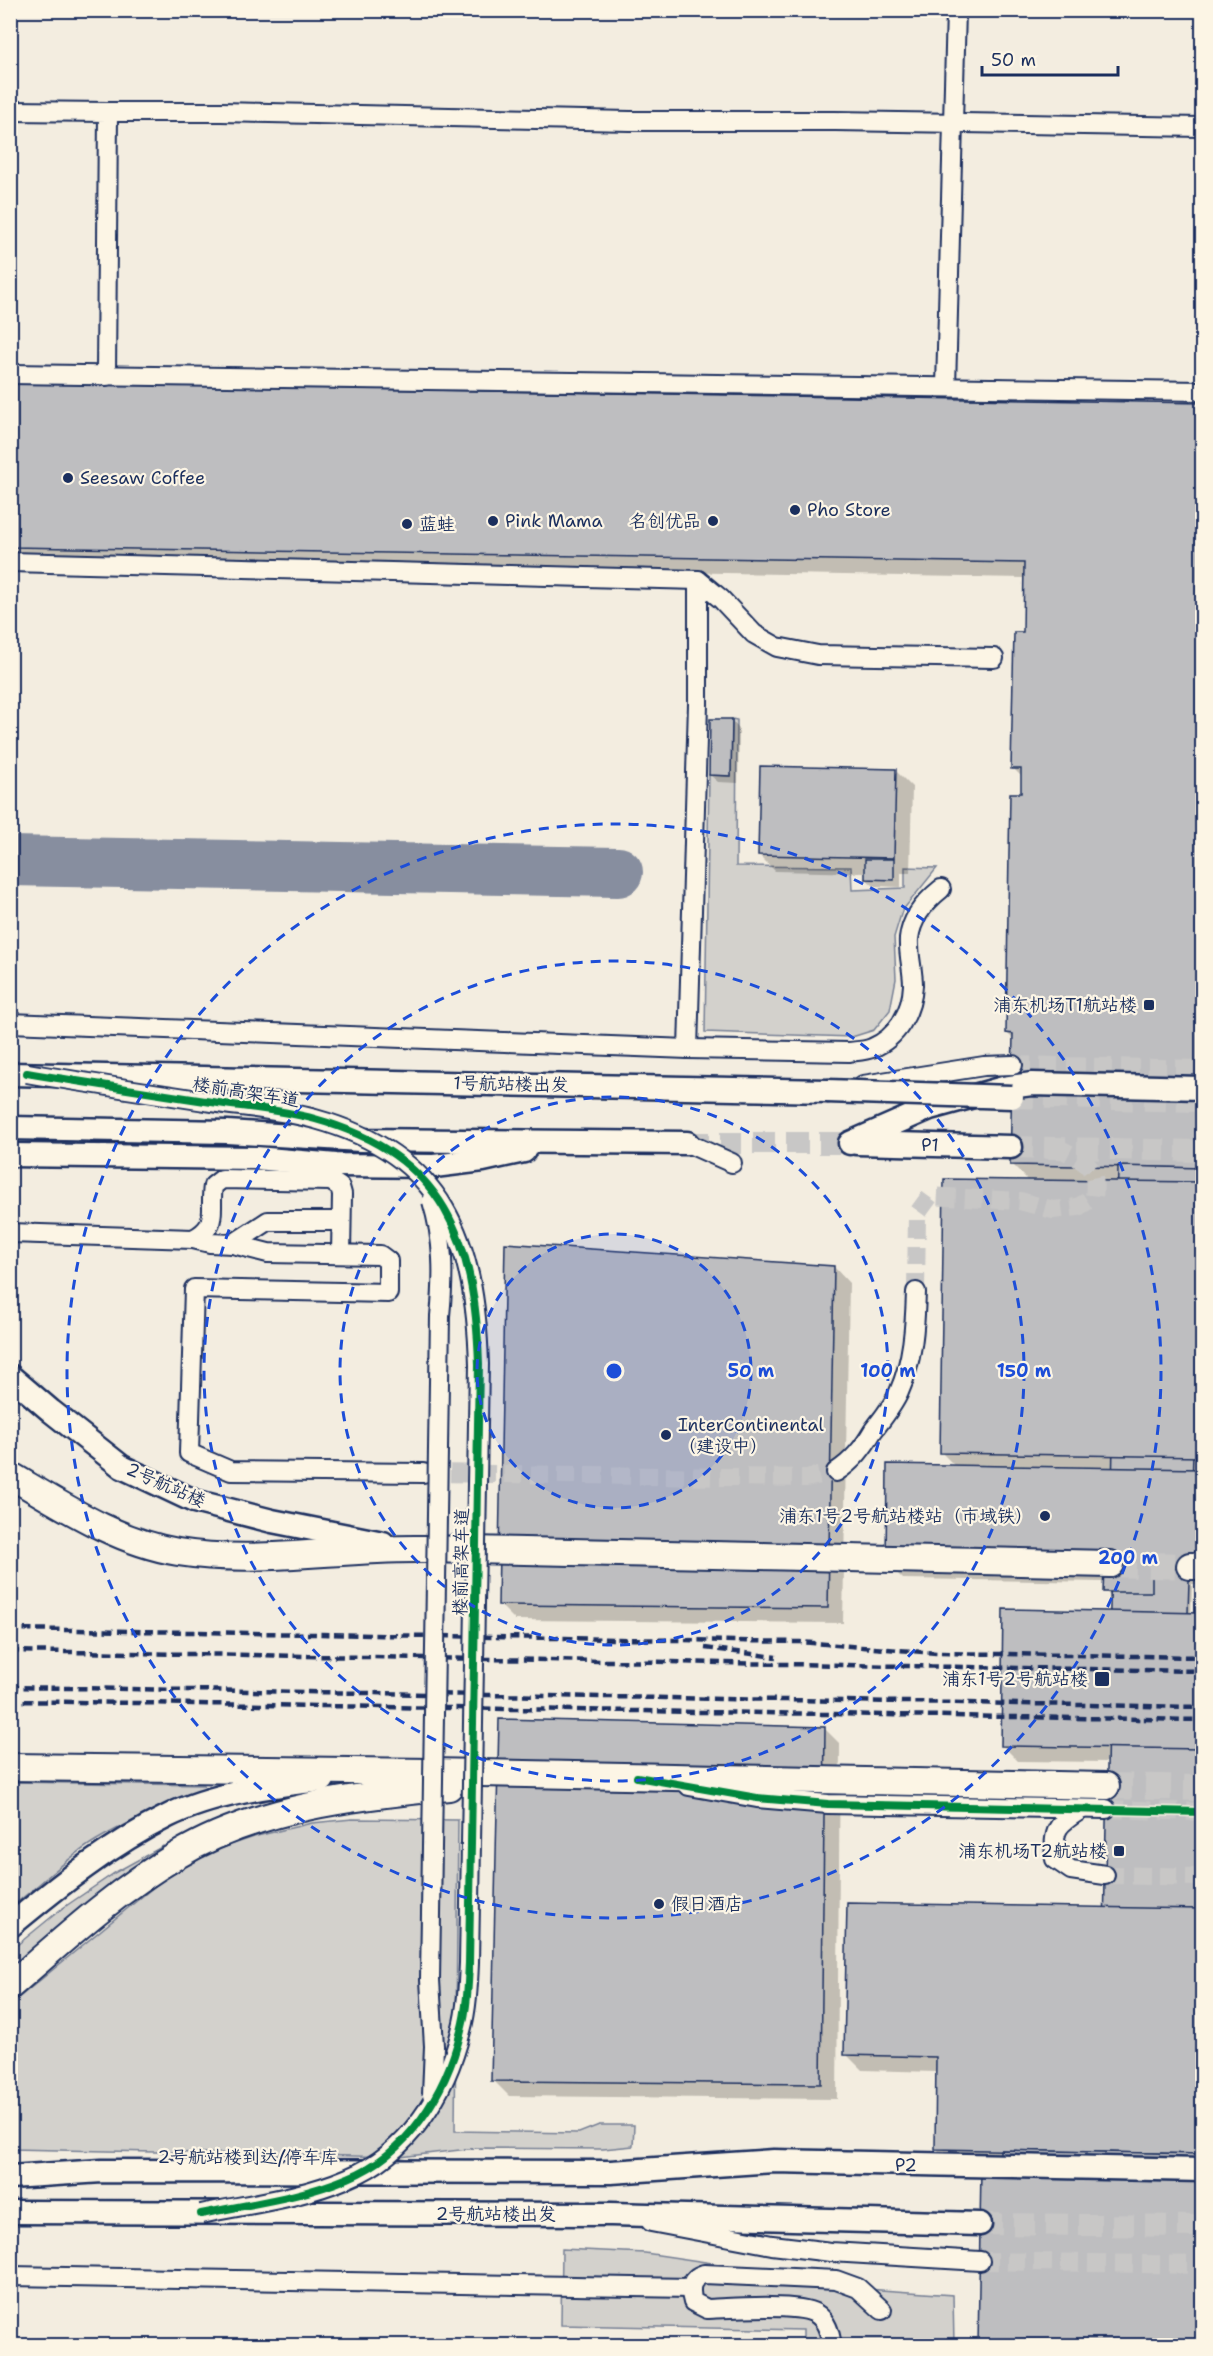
<svg xmlns="http://www.w3.org/2000/svg" width="1213" height="2356" font-family="'Shantell Sans','LXGW WenKai TC',sans-serif">
<rect width="100%" height="100%" fill="#f3ede0"/>
<filter id="ink" filterUnits="userSpaceOnUse"><feTurbulence type="fractalNoise" baseFrequency=".0167" numOctaves="2"/><feDisplacementMap in="SourceGraphic" scale="12" xChannelSelector="R" yChannelSelector="G"/><feConvolveMatrix kernelMatrix="1 2 1 2 8 2 1 2 1" color-interpolation-filters="sRGB"/></filter>
<g filter="url(#ink)">
<!-- green -->
<g fill="#d3d1cc" stroke="#778095" stroke-width="1.5">
<path d="M732,719L737,720L736,866L851,867L852,890L905,888V867L937,868L902,911L894,937L896,979L890,1010L874,1030L852,1037L705,1032L709,775L731,776Z"/>
<path d="M11,1782L204,1785L206,1793C168,1807 129,1820 95,1841C64,1860 39,1886 11,1907Z"/>
<path d="M352,1819L458,1820L455,2131L579,2133L599,2125H634L633,2146L603,2149L477,2148L400,2157L11,2149V2004L172,1872L213,1851L257,1836L312,1823Z"/>
<path d="M163,1846L165,1852L11,1973V1950L60,1910L116,1872Z"/>
<path d="M562,2249L645,2253L719,2264L866,2289L953,2295L954,2345H803V2330L561,2325Z"/>
</g>
<!-- shadow -->
<g fill="#0003">
<path d="M10,385L1202,404V1584H1192L1191,1614H1202V2346H980L983,2171L952,2164L936,2148L937,2072L862,2070L846,2054L1106,1909L1108,1762L1018,1761L1002,1745L1111,1612V1597L1105,1591V1582L903,1579L887,1563L955,1466L942,1453L1029,1181L1012,1164L1014,1040L1007,1033L1022,794L1023,778L1013,768L1024,634L1025,578L10,561Z"/>
<path d="M732,721L739,729L738,783L718,782L710,775Z"/>
<path d="M896,771L912,787L910,873H901V887L874,886L866,879V873L775,871L759,855Z"/>
<path d="M834,1267L849,1283L843,1623L515,1620L499,1604Z"/>
<path d="M824,1728L840,1744L837,2099L509,2096L493,2080Z"/>
</g>
<g fill="none" stroke-linecap="round" stroke-linejoin="round">
<!-- taxiway -->
<path stroke="#878e9f" stroke-width="50" d="M10,861L618,872"/>
</g>
<!-- building -->
<g fill="#bebec0" stroke="#1b2f5e" stroke-width="1.5">
<path d="M10,383L1202,403V1168L1010,1165L1013,1034L1006,1033L1010,793H1021V769H1011L1014,632H1023L1024,563L10,547Z"/>
<path d="M710,719H732L731,776L709,775Z"/>
<path d="M760,766L896,769L894,858L758,855Z"/>
<path d="M865,859H894V880L865,879Z"/>
<path d="M1118,1166L1202,1168L1188,1613H1202V1935H1179L1175,2154L1100,2153Z"/>
<path d="M944,1179L1202,1182V1457L940,1453Z"/>
<path d="M505,1243L834,1266L828,1608L498,1605Z"/>
<path d="M887,1464L1202,1469V1569L1152,1568V1592H1103L1104,1567L886,1563Z"/>
<path d="M1003,1609L1202,1613V1749L1001,1746Z"/>
<path d="M499,1719L825,1727L821,2084L491,2081Z"/>
<path d="M847,1903L1202,1909V2154L935,2149L936,2057L844,2055Z"/>
<path d="M1000,2150L1202,2154V2346H978L981,2169H1000Z"/>
</g>
<g fill="none" stroke-linecap="round" stroke-linejoin="round">
<!-- minor-tunnel -->
<g stroke="#c8c7c6" stroke-width="18" stroke-dasharray="18 9" stroke-linecap="butt">
<path d="M1013,1065L1202,1069"/>
<path d="M916,1292L917,1214L930,1196L1020,1201L1053,1210L1078,1207L1094,1197C1098,1165 1086,1163 1061,1149"/>
<path d="M423,1473L806,1478L836,1472"/>
<path d="M1106,1809L1202,1812"/>
<path d="M1105,1875L1202,1877"/>
<path d="M980,2261L1202,2265"/>
</g>
<!-- major-tunnel -->
<g stroke="#c8c7c6" stroke-width="22" stroke-dasharray="22 11" stroke-linecap="butt">
<path d="M1012,1097L1202,1101"/>
<path d="M687,1143H850"/>
<path d="M1011,1147L1202,1151"/>
<path d="M980,2224L1202,2226"/>
</g>
<!-- highway-tunnel -->
<g stroke="#c8c7c6" stroke-width="26" stroke-dasharray="26 13" stroke-linecap="butt">
<path d="M1110,1564L1190,1566"/>
<path d="M1106,1786L1202,1788"/>
</g>
<defs>
<g id="minor">
<path d="M10,111L108,112L106,376"/>
<path d="M108,112H221L630,121H835L1202,127"/>
<path d="M10,374L1202,391"/>
<path d="M946,387L956,10"/>
<path d="M10,562L698,580L721,599L754,634L777,647L818,655L994,658"/>
<path d="M10,1023L688,1049L849,1052C856,1051 865,1051 872,1048C897,1038 912,1012 913,985C913,970 908,954 909,939C911,918 926,901 941,889"/>
<path d="M688,1049L698,704V580"/>
<path d="M863,1085L984,1066L1013,1065"/>
<path d="M687,1143L732,1163"/>
<path d="M10,1233L193,1239L210,1243L233,1244L268,1253L380,1255L388,1261V1293L194,1289L189,1453L231,1471L423,1473"/>
<path d="M193,1239C220,1225 209,1211 213,1186L222,1179L331,1181L340,1187L342,1194L341,1254"/>
<path d="M233,1244L268,1221H341"/>
<path d="M836,1472C853,1461 863,1448 873,1431C882,1419 893,1406 899,1392C913,1361 915,1325 916,1292"/>
<path d="M689,1786L757,1798L828,1804L1106,1809"/>
<path d="M1082,1809C1056,1825 1053,1829 1055,1859L1071,1870L1105,1875"/>
<path d="M651,2222L772,2245L831,2252L980,2261"/>
<path d="M10,2276L691,2288"/>
<path d="M832,2346C830,2333 827,2320 815,2313C798,2303 729,2308 707,2309L693,2302C689,2289 690,2278 704,2274L836,2280L858,2288L882,2310"/>
</g>
<g id="major">
<path d="M10,1074L827,1091"/>
<path d="M10,1128L227,1132L360,1140L687,1143"/>
<path d="M850,1143L930,1108L1003,1088L1032,1084L1202,1088"/>
<path d="M857,1143L1011,1147"/>
<path d="M10,1155L256,1158L336,1165L434,1166L483,1160L524,1151"/>
<path d="M10,1376L51,1411L122,1467L194,1501L272,1521L383,1543"/>
<path d="M10,1926C58,1886 111,1844 168,1816C209,1795 276,1784 323,1780"/>
<path d="M10,2177L102,2171L611,2172L774,2161L1202,2170"/>
<path d="M10,2212L611,2214L980,2224"/>
</g>
<g id="highway">
<path d="M10,1475C63,1506 117,1542 178,1552C259,1565 343,1547 425,1549C653,1553 882,1559 1110,1564"/>
<path d="M1190,1566H1202"/>
<path d="M10,1767L432,1772L1106,1786"/>
<path d="M10,1986C63,1940 116,1891 176,1856C258,1807 356,1796 449,1787"/>
</g>
</defs>
<!-- minor casing -->
<use href="#minor" stroke="#1b2f5e" stroke-width="22"/>
<!-- major casing -->
<use href="#major" stroke="#1b2f5e" stroke-width="27"/>
<!-- highway casing -->
<use href="#highway" stroke="#1b2f5e" stroke-width="30"/>
<!-- minor -->
<use href="#minor" stroke="#fcf5e5" stroke-width="18"/>
<!-- major -->
<use href="#major" stroke="#fcf5e5" stroke-width="22"/>
<!-- highway -->
<use href="#highway" stroke="#fcf5e5" stroke-width="26"/>
<!-- rail -->
<g stroke="#1b2f5e" stroke-width="4.5" stroke-dasharray="9 4.5" stroke-linecap="butt">
<path d="M10,1629L800,1642L936,1653L1202,1657"/>
<path d="M705,1648L776,1657"/>
<path d="M10,1651L1202,1671"/>
<path d="M10,1687L1202,1707"/>
<path d="M10,1701L1202,1720"/>
</g>
<defs>
<g id="minor-bridge">
<path d="M27,1073C93,1084 159,1094 225,1104C255,1108 286,1111 315,1119C445,1155 475,1240 479,1364L469,1963C468,1986 467,2009 461,2031C446,2093 408,2154 348,2178C301,2198 249,2204 201,2214"/>
<path d="M432,2095L434,2046L430,1980L440,1316C444,1276 444,1240 432,1201"/>
</g>
<path id="major-bridge" d="M827,1091L1012,1097"/>
</defs>
<!-- minor-bridge casing -->
<use href="#minor-bridge" stroke="#1b2f5e" stroke-width="22" stroke-linecap="butt"/>
<!-- major-bridge casing -->
<use href="#major-bridge" stroke="#1b2f5e" stroke-width="27" stroke-linecap="butt"/>
<!-- minor-bridge -->
<use href="#minor-bridge" stroke="#fcf5e5" stroke-width="18"/>
<!-- major-bridge -->
<use href="#major-bridge" stroke="#fcf5e5" stroke-width="22"/>
<defs>
<g id="cycleway">
<path d="M27,1073C93,1084 159,1094 225,1104C255,1108 286,1111 315,1119C445,1155 475,1240 479,1364L469,1963C468,1986 467,2009 461,2031C446,2093 408,2154 348,2178C301,2198 249,2204 201,2214"/>
<path d="M637,1777L757,1798L828,1804L1202,1812"/>
</g>
</defs>
<!-- cycleway casing -->
<use href="#cycleway" stroke="#fcf5e5" stroke-width="11"/>
<!-- cycleway -->
<use href="#cycleway" stroke="#00873e" stroke-width="8"/>
</g>
</g>
<!-- distance rings -->
<circle cx="614" cy="1371" r="137" fill="#1d4ed8" fill-opacity=".12"/>
<g fill="none" stroke="#1d4ed8" stroke-width="3" stroke-dasharray="10 8">
<circle cx="614" cy="1371" r="137"/>
<circle cx="614" cy="1371" r="274"/>
<circle cx="614" cy="1371" r="410"/>
<circle cx="614" cy="1371" r="547"/>
</g>
<!-- markers -->
<g fill="#1b2f5e" stroke="#fcf5e5" stroke-width="2">
<circle cx="68" cy="478" r="6"/>
<circle cx="795" cy="510" r="6"/>
<circle cx="493" cy="521" r="6"/>
<circle cx="713" cy="521" r="6"/>
<circle cx="407" cy="524" r="6"/>
<rect x="1143" y="999" width="12" height="12" rx="3"/>
<circle cx="666" cy="1435" r="6"/>
<circle cx="1045" cy="1516" r="6"/>
<rect x="1094" y="1671" width="16" height="16" rx="3"/>
<rect x="1113" y="1845" width="12" height="12" rx="3"/>
<circle cx="659" cy="1904" r="6"/>
</g>
<g text-anchor="middle" stroke-width="4.5" stroke-linejoin="round" paint-order="stroke">
<!-- poi labels -->
<g font-size="18" fill="#1b2f5e" stroke="#fcf5e5" text-anchor="start">
<text x="80" y="484">Seesaw Coffee</text>
<text x="807" y="516">Pho Store</text>
<text x="505" y="527">Pink Mama</text>
<text x="701" y="527" text-anchor="end">名创优品</text>
<text x="419" y="530">蓝蛙</text>
<text x="1137" y="1011" text-anchor="end">浦东机场T1航站楼</text>
<text x="678" y="1431">InterContinental<tspan x="678" dy="21">（建设中）</tspan></text>
<text x="1033" y="1522" text-anchor="end">浦东1号2号航站楼站（市域铁）</text>
<text x="1088" y="1685" text-anchor="end">浦东1号2号航站楼</text>
<text x="1107" y="1857" text-anchor="end">浦东机场T2航站楼</text>
<text x="671" y="1910">假日酒店</text>
</g>
<!-- street labels -->
<g font-size="18" fill="#1b2f5e" stroke="#fcf5e5">
<text transform="translate(511 1084) rotate(1)" y="6">1号航站楼出发</text>
<text transform="translate(246 1092) rotate(9)" y="6">楼前高架车道</text>
<text transform="translate(930 1145) rotate(1)" y="6">P1</text>
<text transform="translate(166 1485) rotate(24)" y="6">2号航站楼</text>
<text transform="translate(461 1562) rotate(-89)" y="6">楼前高架车道</text>
<text x="248" y="2163">2号航站楼到达/停车库</text>
<text transform="translate(906 2165) rotate(1)" y="6">P2</text>
<text x="496" y="2220">2号航站楼出发</text>
</g>
</g>
<circle cx="614" cy="1371" r="9" fill="#1d4ed8" stroke="#fcf5e5" stroke-width="3"/>
<g font-size="18" text-anchor="middle" font-weight="bold" fill="#1d4ed8" stroke="#fcf5e5" stroke-width="4.5" stroke-linejoin="round" paint-order="stroke">
<text x="751" y="1377">50 m</text>
<text x="888" y="1377">100 m</text>
<text x="1024" y="1377">150 m</text>
<text x="1128" y="1564">200 m</text>
</g>
<!-- margin -->
<rect width="1213" height="2356" fill="none" stroke="#fcf5e5" stroke-width="36"/>
<rect x="18" y="18" width="1177" height="2320" fill="none" stroke="#1b2f5e" stroke-width="2" filter="url(#ink)"/>
<!-- scale -->
<path d="M982 66v9h136v-9" fill="none" stroke="#1b2f5e" stroke-width="3"/>
<text x="991" y="66" font-size="18" fill="#1b2f5e" stroke="#fcf5e5" stroke-width="4.5" paint-order="stroke">50 m</text>
</svg>
